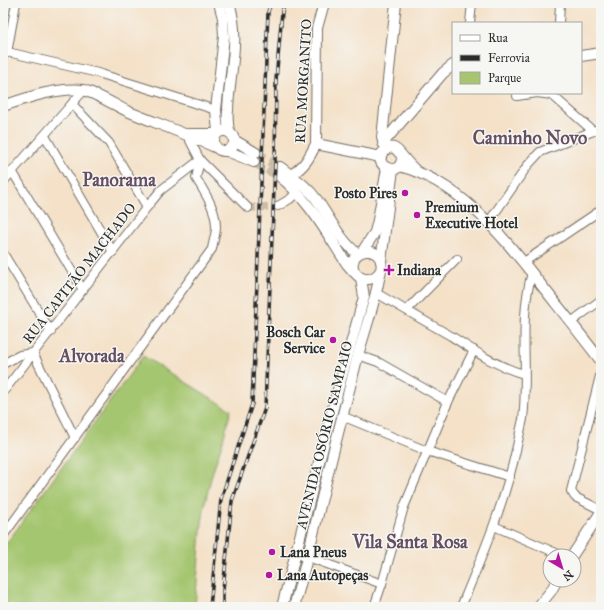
<svg xmlns="http://www.w3.org/2000/svg" width="604" height="610" font-family="'IM FELL Great Primer',serif">
<rect width="100%" height="100%" fill="#f6f6f2"/>
<filter id="ink" filterUnits="userSpaceOnUse"><feTurbulence type="fractalNoise" baseFrequency=".025" numOctaves="2"/><feDisplacementMap in="SourceGraphic" scale="8" xChannelSelector="R" yChannelSelector="G"/><feConvolveMatrix kernelMatrix="1 2 1 2 8 2 1 2 1" color-interpolation-filters="sRGB"/></filter>
<filter id="wash" filterUnits="userSpaceOnUse"><feTurbulence type="fractalNoise" baseFrequency=".012" numOctaves="4" result="noise"/><feDisplacementMap in="SourceGraphic" scale="16" xChannelSelector="R" yChannelSelector="G"/><feGaussianBlur stdDeviation="0.9" result="paint"/><feColorMatrix in="noise" values="0 0 0 0 0 0 0 0 0 0 0 0 0 0 0 0 0 1.4 0 .05"/><feComposite in="paint" operator="in"/></filter>
<g filter="url(#wash)">
<rect width="100%" height="100%" fill="#f4e1c8"/>
<!-- green -->
<path fill="#a5c66f" stroke="#68784d" d="M143,356L231,410L222,444L212,474L205,503L201,531L195,607H8L3,597V548Z"/>
</g>
<g filter="url(#ink)">
<g fill="none" stroke-linecap="round" stroke-linejoin="round">
<!-- minor-tunnel -->
<path stroke="#ccbda9" stroke-width="8" stroke-dasharray="8 4" stroke-linecap="butt" d="M248,208L278,206"/>
<!-- tertiary-tunnel -->
<g stroke="#ccbda9" stroke-width="10" stroke-dasharray="10 5" stroke-linecap="butt">
<path d="M256,153L280,167"/>
<path d="M254,162L278,175"/>
</g>
<defs>
<g id="minor">
<path d="M470,23L472,3"/>
<path d="M559,23L560,3"/>
<path d="M3,51L98,73L216,110"/>
<path d="M7,53L16,3"/>
<path d="M517,96L537,93L552,95L593,131"/>
<path d="M72,104L109,143L147,207"/>
<path d="M186,133L200,160L248,208"/>
<path d="M45,136L113,252"/>
<path d="M12,171L83,290"/>
<path d="M3,182L84,90"/>
<path d="M278,206L290,199L297,192"/>
<path d="M488,223L528,165L540,152L601,128"/>
<path d="M3,253L51,332"/>
<path d="M524,262L601,210"/>
<path d="M376,293C401,307 426,322 451,336C474,351 498,367 524,374"/>
<path d="M407,310L457,259"/>
<path d="M571,322L601,300"/>
<path d="M33,353L75,438"/>
<path d="M358,355L378,362L448,402"/>
<path d="M3,364L20,355L33,353"/>
<path d="M601,372L571,491L575,497L601,510"/>
<path d="M3,392L147,207L161,190L200,160"/>
<path d="M342,416L427,451L510,477"/>
<path d="M494,526L563,556"/>
<path d="M3,536L212,249C213,242 216,234 216,227C216,209 205,193 196,178L200,160"/>
<path d="M296,554L308,557L382,584"/>
<path d="M374,607L382,584L404,507L448,402L474,350"/>
<path d="M461,607C483,554 505,502 517,446C519,437 521,428 523,419C529,370 518,320 532,273"/>
</g>
<g id="tertiary">
<path d="M581,56L601,53"/>
<path d="M3,106C27,98 57,87 83,90C93,92 117,106 127,111C156,123 186,134 215,147"/>
<circle cx="224" cy="141" r="10"/>
<path d="M218,132L216,110L224,36L223,18L219,3"/>
<path d="M229,132C228,125 227,117 228,110C229,74 241,38 229,3"/>
<path d="M190,134H216"/>
<path d="M234,140L256,153"/>
<path d="M383,143L443,73L453,65"/>
<path d="M316,144L381,157"/>
<path d="M387,149L382,138L396,3"/>
<path d="M227,151L254,162"/>
<path d="M402,157C402,181 369,164 384,151C394,142 399,153 404,158C407,162 411,166 415,170"/>
<path d="M399,166C458,181 499,232 535,277C557,305 579,332 601,361"/>
<path d="M280,167C293,177 307,186 317,200C329,217 341,242 358,254"/>
<path d="M278,175C308,198 326,232 347,264L354,272"/>
<path d="M291,175C305,166 309,158 316,144L317,28L324,3"/>
<path d="M362,252L375,232L378,220L387,168"/>
<path d="M381,261L393,169"/>
<path d="M572,556L601,512"/>
<path d="M282,607L334,404L364,297L361,278"/>
<path d="M294,607C312,543 326,478 343,414C348,394 353,375 358,355C365,330 374,305 379,279C380,274 383,267 381,261C378,250 362,247 355,257C345,273 369,290 381,270"/>
<path d="M538,607L551,591L557,580"/>
</g>
</defs>
<!-- minor casing -->
<use href="#minor" stroke="#716b62" stroke-width="10"/>
<!-- tertiary casing -->
<use href="#tertiary" stroke="#716b62" stroke-width="12"/>
<!-- minor -->
<use href="#minor" stroke="#fff" stroke-width="8"/>
<!-- tertiary -->
<use href="#tertiary" stroke="#fff" stroke-width="10"/>
<defs>
<g id="rail">
<path d="M210,607L221,499L252,404L268,12L271,3"/>
<path d="M223,607V590L232,501L265,408L275,164L276,80L282,12L284,3"/>
</g>
</defs>
<!-- rail casing -->
<use href="#rail" stroke="#2b2b2b" stroke-width="3.5"/>
<!-- rail -->
<use href="#rail" stroke="#f6f6f2" stroke-width="2" stroke-dasharray="6" stroke-linecap="butt"/>
</g>
</g>
<!-- markers -->
<g fill="#b5179e" stroke="#f6f6f2" stroke-width="1.5">
<circle cx="405" cy="193" r="4"/>
<circle cx="417" cy="215" r="4"/>
<path d="M387 264h4v4h4v4h-4v4h-4v-4h-4v-4h4z"/>
<circle cx="333" cy="340" r="4"/>
<circle cx="272" cy="552" r="4"/>
<circle cx="269" cy="575" r="4"/>
</g>
<g text-anchor="middle" stroke-width="3" stroke-linejoin="round" paint-order="stroke">
<!-- street labels -->
<g font-size="14" fill="#2b2b2b" stroke="#f6f6f2">
<text transform="translate(303 81) rotate(-87)" y="5">RUA MORGANITO</text>
<text transform="translate(79 273) rotate(-52)" y="5">RUA CAPITÃO MACHADO</text>
<text transform="translate(324 435) rotate(-76)" y="5">AVENIDA OSÓRIO SAMPAIO</text>
</g>
<!-- poi labels -->
<g font-size="14" font-weight="bold" fill="#2b2b2b" stroke="#f6f6f2" text-anchor="start">
<text x="397" y="198" text-anchor="end">Posto Pires</text>
<text x="425" y="212">Premium<tspan x="425" dy="16">Executive Hotel</tspan></text>
<text x="397" y="275">Indiana</text>
<text x="325" y="337" text-anchor="end">Bosch Car<tspan x="325" dy="16">Service</tspan></text>
<text x="280" y="557">Lana Pneus</text>
<text x="277" y="580">Lana Autopeças</text>
</g>
<!-- district labels -->
<g font-size="18" font-weight="bold" fill="#654f62" stroke="#f6f6f2">
<text x="530" y="144">Caminho Novo</text>
<text x="119" y="186">Panorama</text>
<text x="92" y="362">Alvorada</text>
<text x="410" y="548">Vila Santa Rosa</text>
</g>
</g>
<!-- margin -->
<rect width="604" height="610" fill="none" stroke="#f6f6f2" stroke-width="16"/>
<!-- legend -->
<rect x="452" y="22" width="130" height="72" fill="#f6f6f2" stroke="#a5a5a2"/>
<rect x="460" y="35" width="20" height="6" fill="#ffffff" stroke="#a5a5a2"/>
<text x="488" y="42" font-size="12" fill="#2b2b2b">Rua</text>
<rect x="460" y="55" width="20" height="6" fill="#2b2b2b" stroke="#a5a5a2"/>
<text x="488" y="62" font-size="12" fill="#2b2b2b">Ferrovia</text>
<rect x="460" y="72" width="20" height="12" fill="#a5c66f" stroke="#a5a5a2"/>
<text x="488" y="82" font-size="12" fill="#2b2b2b">Parque</text>
<!-- north arrow -->
<g transform="translate(562 568) rotate(142)"><circle r="19" fill="#f6f6f2" stroke="#a5a5a2"/>
<path d="M0-3L7 15L0 10L-7 15Z" fill="#b5179e"/>
<text y="-6" font-size="11" font-weight="bold" text-anchor="middle" fill="#2b2b2b">N</text>
</g>
</svg>
